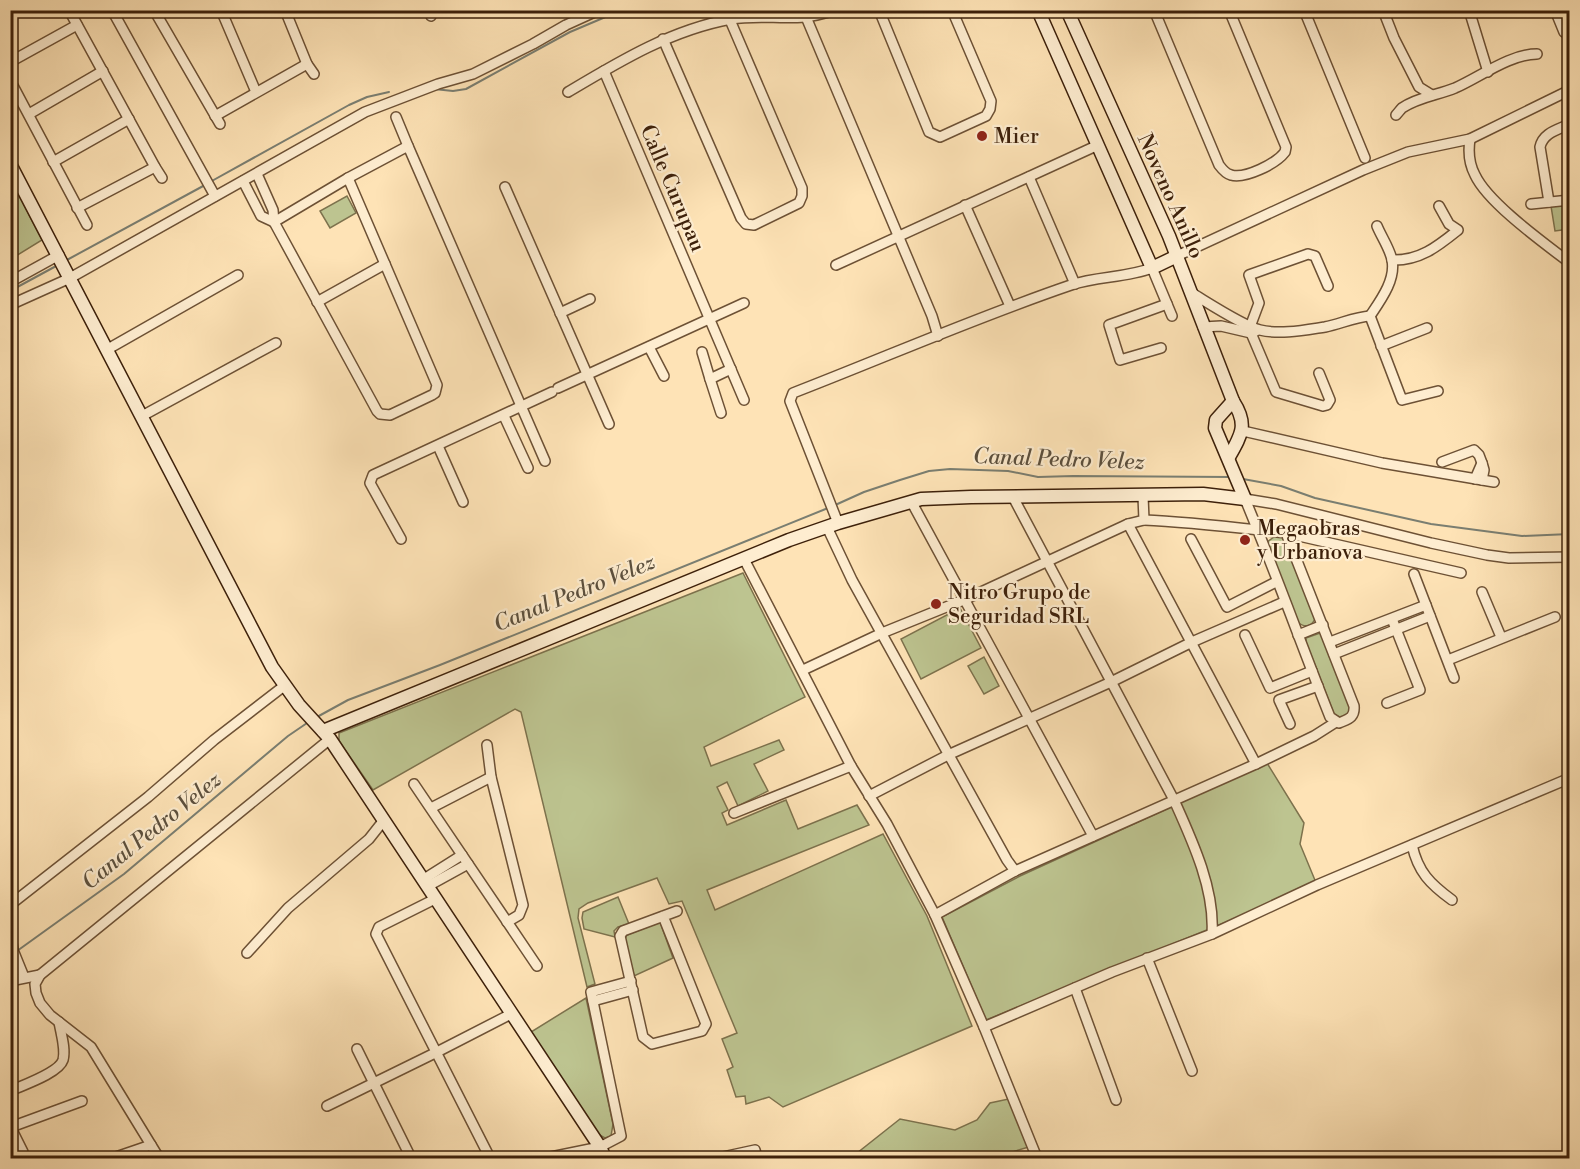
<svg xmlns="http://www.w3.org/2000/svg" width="1580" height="1169" font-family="'Libre Bodoni',serif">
<rect width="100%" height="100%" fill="#fee3b6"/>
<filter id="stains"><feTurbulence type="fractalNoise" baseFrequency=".00333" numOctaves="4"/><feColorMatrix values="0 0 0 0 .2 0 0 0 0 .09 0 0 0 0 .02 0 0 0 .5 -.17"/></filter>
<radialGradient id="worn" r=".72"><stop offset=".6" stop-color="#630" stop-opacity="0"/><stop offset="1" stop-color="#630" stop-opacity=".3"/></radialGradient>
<!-- green -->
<g fill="#bdc490" stroke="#7d724d" stroke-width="1.5">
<path d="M11,180L42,240L11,259H10Z"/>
<path d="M347,196L356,213L330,228L320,211Z"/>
<path d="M1569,203V229L1555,231L1551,206Z"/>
<path d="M1280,536L1285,539L1315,619C1311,627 1305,628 1297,622L1267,542L1274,537Z"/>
<path d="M743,573L805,697L704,747L711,766L779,740L784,750L754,764L768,791L738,806L727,782L717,787L728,810L722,813L727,825L786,800L798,829L857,805L869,825L707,890L715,910L883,834L927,916L972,1026L783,1107L769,1097L746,1104L745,1096L736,1097L727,1070L733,1067L722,1039L737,1033L682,901L669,904L657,878L588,903L579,909L578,918L595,984L587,987L521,712L515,709L373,790L339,741V733Z"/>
<path d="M960,608L981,648L921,679L901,639Z"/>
<path d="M1320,633L1324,635L1351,709L1349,713L1341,718L1334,714L1306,642V638Z"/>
<path d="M984,657L999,686L984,694L968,666Z"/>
<path d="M1267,763L1304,823L1300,844L1317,885L986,1020L942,917L1020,876Z"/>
<path d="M618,897L629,924L618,927L614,931L615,937L584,929L582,918L583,912Z"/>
<path d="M660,922L673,958L634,976L625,939L627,935Z"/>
<path d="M586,998L613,1124L611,1136L605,1138L594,1132L531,1032Z"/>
<path d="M1013,1098L1032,1146L992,1158H824L835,1154L857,1153L900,1119L955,1130L977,1120L990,1103Z"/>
</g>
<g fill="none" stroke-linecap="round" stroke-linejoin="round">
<!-- stream -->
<g stroke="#7a7e71" stroke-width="2">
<path d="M434,89L453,91L466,89L570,32L622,10"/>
<path d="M210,182L349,105L367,97L389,92"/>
<path d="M65,261L205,185"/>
<path d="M10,291L58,265"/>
<path d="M1243,479L1281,486L1315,498L1431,524L1522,536L1570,534"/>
<path d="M833,506L864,492L900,480L929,471L950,469L1008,471L1038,477L1073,476L1231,477"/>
<path d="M317,717L348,700L440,665L828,508"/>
<path d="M17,951L124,874L288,736L310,721"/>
</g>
<defs>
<g id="street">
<path d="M69,10L155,167L162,178"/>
<path d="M112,10L215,196"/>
<path d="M154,10L220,124"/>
<path d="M221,10L256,92"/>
<path d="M285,10L307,64L314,74"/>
<path d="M429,10L431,16"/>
<path d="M879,10L929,132L940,137L986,116L990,109L991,101L952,10"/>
<path d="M1154,10L1219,165C1222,169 1226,174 1231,175C1245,179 1276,164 1285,152L1286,147L1229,10"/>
<path d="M1304,10L1365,158"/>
<path d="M1383,10L1394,38L1419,87L1432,95"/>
<path d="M1469,10L1488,72"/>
<path d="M1555,10L1564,32L1570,36"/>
<path d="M806,17L932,316L938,336"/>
<path d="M663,39L741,218L746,224L754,225L799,203L802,196V188L730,20"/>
<path d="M10,62L77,25"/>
<path d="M604,71L744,400"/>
<path d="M10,80L87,225"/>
<path d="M568,92C620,61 671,30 731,19C756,15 780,19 805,17C815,16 826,13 836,10"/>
<path d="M29,114L103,71"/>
<path d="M1396,115C1397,114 1401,109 1402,108C1418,97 1438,95 1455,88C1480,77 1510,54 1537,54"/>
<path d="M215,116L307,64"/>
<path d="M396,117L408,146"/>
<path d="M1470,139C1468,152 1469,164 1475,175C1488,203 1544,243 1570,263"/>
<path d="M53,162L129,119"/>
<path d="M257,174L273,210L274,222L377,411L380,414L390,415L432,395L435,393L437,385L348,178"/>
<path d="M1029,177L1075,284"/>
<path d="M243,181L261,216L274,222"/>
<path d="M505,187L609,424"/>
<path d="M1549,202L1540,147C1543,133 1557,130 1570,124"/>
<path d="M1531,204L1570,200"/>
<path d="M965,205L1010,306"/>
<path d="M77,208L155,167"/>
<path d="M274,222L348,178L408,146L545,461"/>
<path d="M1177,256L1363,170L1408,152L1470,139L1570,90"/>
<path d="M1392,260C1420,261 1438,246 1458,230L1449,224L1439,206"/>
<path d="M836,265L1096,146"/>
<path d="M10,282L59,255"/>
<path d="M1190,292C1207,302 1243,326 1260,330C1280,335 1305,330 1325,327C1340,324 1355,317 1370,316"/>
<path d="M317,302L385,264"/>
<path d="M10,305L70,278L365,112L438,84L473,74L533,44L566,25L599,10"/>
<path d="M560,313L590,299"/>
<path d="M1370,316L1402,400L1438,391"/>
<path d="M1370,316C1380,301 1396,280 1392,260C1390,249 1381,236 1377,226"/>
<path d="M1203,327L1221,326L1251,333L1256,331"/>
<path d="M1250,327L1259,303L1249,275L1308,254L1315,256L1328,286"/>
<path d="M1251,333L1276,392L1323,406L1327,405L1330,400L1319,373"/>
<path d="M1381,346L1427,328"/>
<path d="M649,347L664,376"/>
<path d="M1161,348L1120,360L1109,325L1167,304"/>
<path d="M108,349L238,275"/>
<path d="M702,352L710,379L731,369"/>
<path d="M710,379L721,413"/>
<path d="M558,388L744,303"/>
<path d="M142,416L276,343"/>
<path d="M504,416L528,468"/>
<path d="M1243,431L1382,463L1494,482"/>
<path d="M438,446L463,502"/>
<path d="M1442,462L1474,450L1479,455L1482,463"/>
<path d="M1475,479L1482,463L1484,470L1482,480"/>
<path d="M1013,497L1174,800C1192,840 1215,889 1212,934"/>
<path d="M1245,499L1276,504L1431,543L1487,555L1509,558L1570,557"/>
<path d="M911,501L1093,836"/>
<path d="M1144,520C1191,522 1239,528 1286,533L1354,706C1355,718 1348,719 1339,723L1330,717C1301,644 1275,571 1245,499"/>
<path d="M838,523L790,401L793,393C886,357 977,317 1071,285C1097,276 1126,278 1152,268L1172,316"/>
<path d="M1128,524L1256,764"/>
<path d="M827,527L852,580L1007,860L1015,871"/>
<path d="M1286,533L1461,573"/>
<path d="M401,539L370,483L373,475L552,392"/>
<path d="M1191,539L1227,607L1276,582"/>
<path d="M744,559L851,766L887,824L935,915L1015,871L1256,764L1314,736L1336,722"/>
<path d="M1414,574L1454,678"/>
<path d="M1482,592L1501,637"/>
<path d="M1245,635L1270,688L1312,671"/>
<path d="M1298,635L1323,625"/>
<path d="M1330,642L1426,605"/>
<path d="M1334,654L1430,616"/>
<path d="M1448,660L1555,617"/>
<path d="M803,670L882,633L966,599L1128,524L1144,520L1143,496"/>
<path d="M1387,703L1420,690L1392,619"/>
<path d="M1290,724L1279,700L1318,686"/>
<path d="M487,745L491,777L523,905L519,915L507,922"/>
<path d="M414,784L537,966"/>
<path d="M869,796L948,755L1111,682L1192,642L1284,602"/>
<path d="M431,808L491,777"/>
<path d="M734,813L851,766"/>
<path d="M1412,845C1418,872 1430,884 1452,900"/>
<path d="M424,879L462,855"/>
<path d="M428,886L468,864"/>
<path d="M435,899L379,927L376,934L490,1158"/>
<path d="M10,905L148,797L214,740L284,686"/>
<path d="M935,915L984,1027L1037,1158"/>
<path d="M663,916L706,1024L702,1031L652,1044L643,1037L620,936L623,931L677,911"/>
<path d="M10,929L13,950L24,977"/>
<path d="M247,953L288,908L369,839L384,820"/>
<path d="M1147,958L1192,1071"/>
<path d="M10,981L40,975"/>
<path d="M1075,988L1116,1100"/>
<path d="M593,1001L633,990"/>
<path d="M984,1027L1112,972L1212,934L1317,885L1570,778"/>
<path d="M357,1049L411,1158"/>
<path d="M10,1091C23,1085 59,1073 63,1060C66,1049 61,1034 59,1022"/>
<path d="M327,1106L437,1052L511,1014"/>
<path d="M10,1126L23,1152"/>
<path d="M11,1127L82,1101"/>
<path d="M113,1158L151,1145"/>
<path d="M159,1158L91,1047L50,1015L40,1003L36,993L35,984L40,975L330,739"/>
<path d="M546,1158L600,1147L621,1136L591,992L631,981"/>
<path d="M718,1158L755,1150L757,1158"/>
</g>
<g id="secondary">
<path d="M1038,10L1152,268L1177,256"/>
<path d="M1067,10L1169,236L1233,401C1248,424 1242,434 1229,457"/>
<path d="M10,164L272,667L299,705L330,739L600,1147L605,1158"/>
<path d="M1233,401L1216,420L1215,428L1245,499"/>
<path d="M323,731L789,540L838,523L921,499L971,497L1203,494L1245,499"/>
</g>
</defs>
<!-- street casing -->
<use href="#street" stroke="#6d5135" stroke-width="12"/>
<!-- secondary casing -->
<use href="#secondary" stroke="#3d200a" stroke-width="15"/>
<!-- street -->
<use href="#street" stroke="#feedd0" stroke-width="9"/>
<!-- secondary -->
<use href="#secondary" stroke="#feedd0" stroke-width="12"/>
</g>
<!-- markers -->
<g fill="#8f2418" stroke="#feedd0" stroke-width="2">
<circle cx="982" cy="136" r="6"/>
<circle cx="1245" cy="540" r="6"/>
<circle cx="936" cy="604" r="6"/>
</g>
<g text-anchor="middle" stroke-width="4.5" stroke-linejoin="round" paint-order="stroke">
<!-- poi labels -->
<g font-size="21" fill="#3d200a" stroke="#feedd0" text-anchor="start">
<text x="994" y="143">Mier</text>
<text x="1257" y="535">Megaobras<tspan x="1257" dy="24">y Urbanova</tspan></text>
<text x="948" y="599">Nitro Grupo de<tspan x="948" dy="24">Seguridad SRL</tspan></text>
</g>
<!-- street labels -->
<g font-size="21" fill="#3d200a" stroke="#feedd0">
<text transform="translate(673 188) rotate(67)" y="7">Calle Curupau</text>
<text transform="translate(1171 196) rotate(66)" y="7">Noveno Anillo</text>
</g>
<!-- water labels -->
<g font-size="22" font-style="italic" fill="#5b4f3d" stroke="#feedd0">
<text transform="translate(1059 458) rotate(2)" y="8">Canal Pedro Velez</text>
<text transform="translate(574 592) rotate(-22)" y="8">Canal Pedro Velez</text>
<text transform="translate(151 830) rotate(-39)" y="8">Canal Pedro Velez</text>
</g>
</g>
<!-- margin -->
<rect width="1580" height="1169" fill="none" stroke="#fee3b6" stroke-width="36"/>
<rect x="12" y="12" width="1556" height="1145" fill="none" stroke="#3d200a" stroke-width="3"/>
<rect x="18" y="18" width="1544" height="1133" fill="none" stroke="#3d200a" stroke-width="1.5"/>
<rect width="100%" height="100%" filter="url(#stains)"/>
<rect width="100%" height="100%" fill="url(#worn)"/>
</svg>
